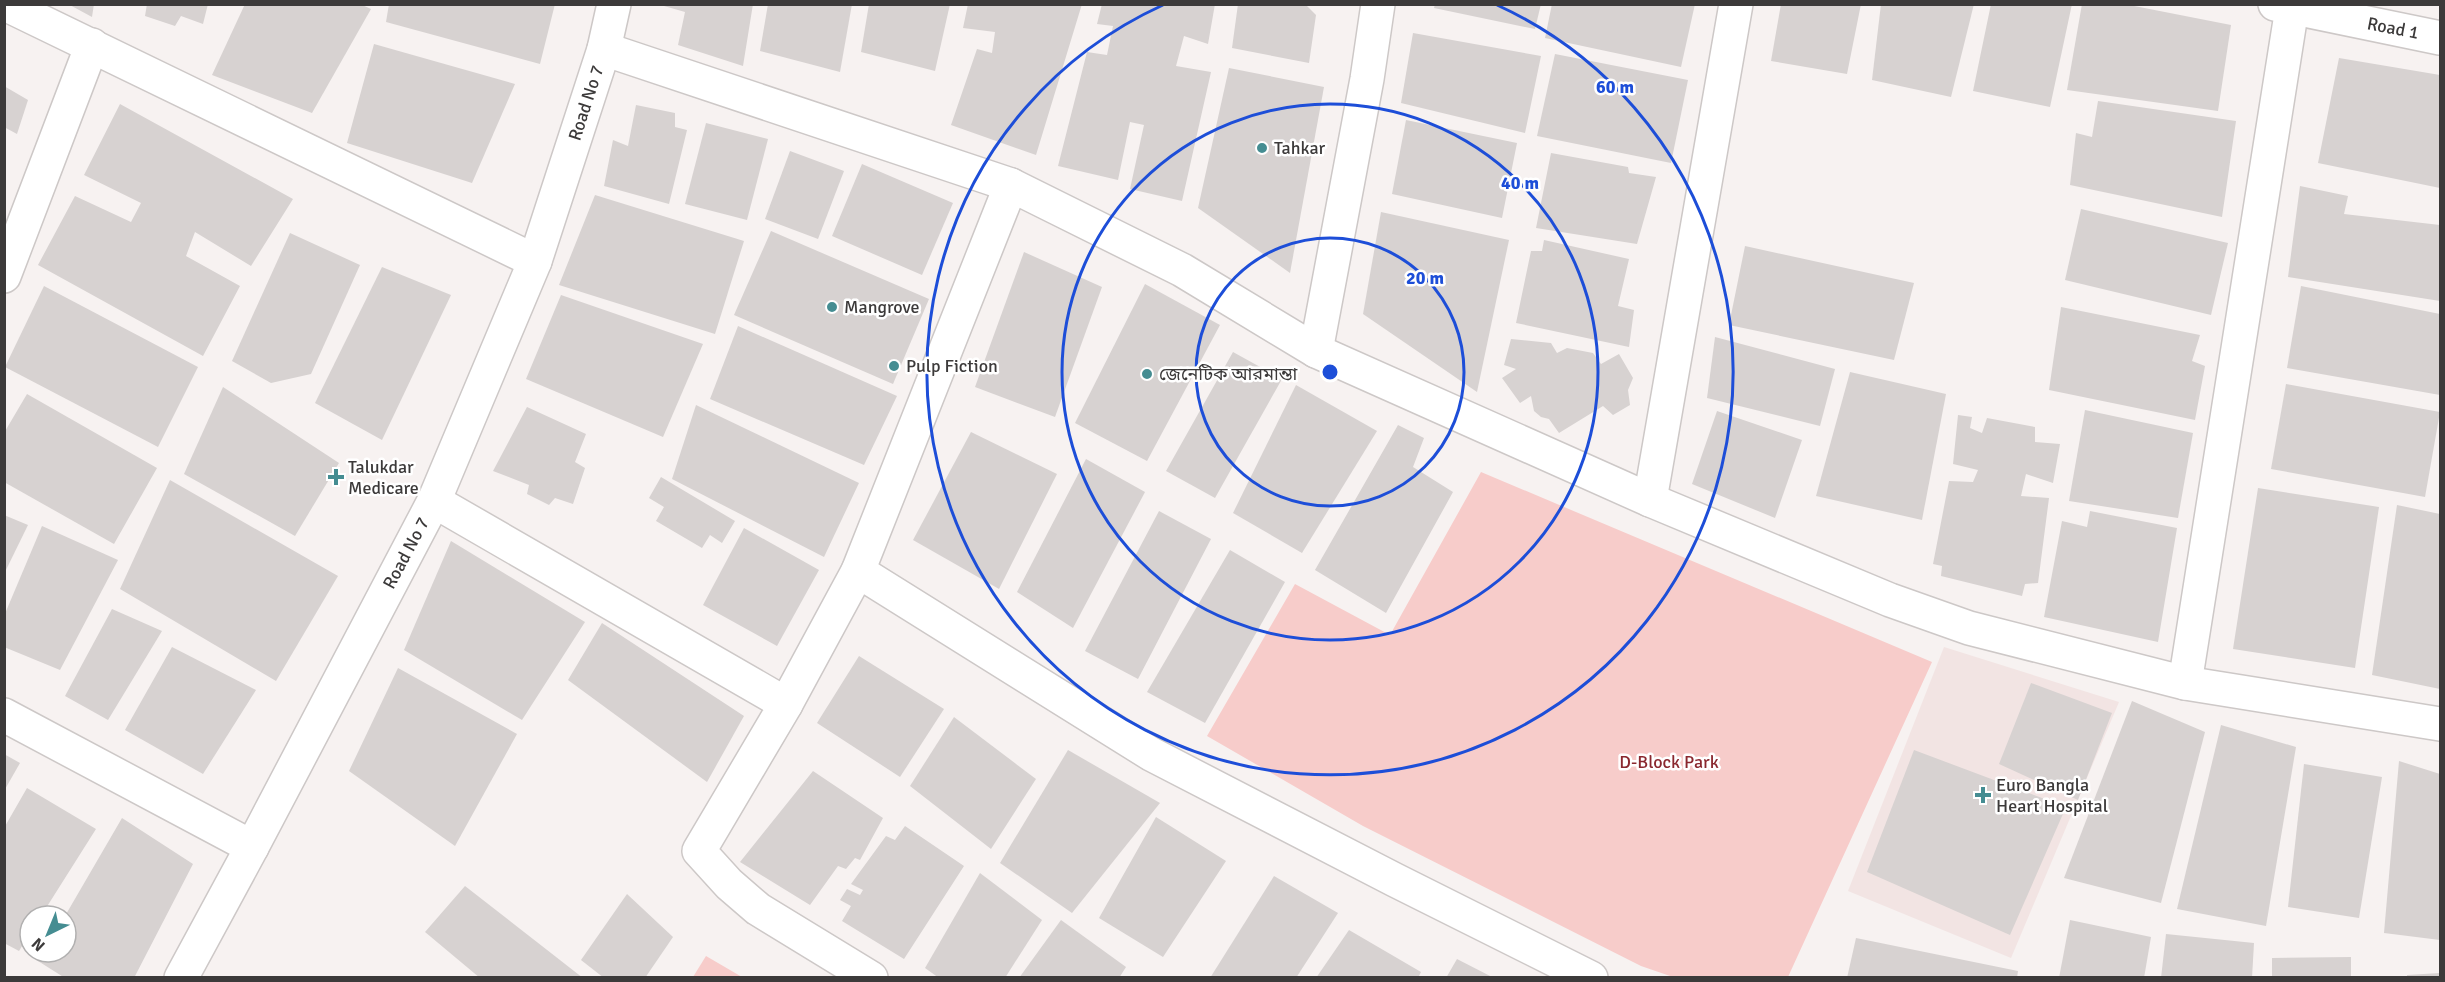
<svg xmlns="http://www.w3.org/2000/svg" width="2445" height="982" font-family="Signika,'Noto Sans Bengali',sans-serif">
<rect width="100%" height="100%" fill="#f7f2f1"/>
<!-- built -->
<path fill="#f2e4e3" d="M1944,647L2119,702L2011,958L1848,891Z"/>
<!-- green -->
<g fill="#f7ccca">
<path d="M1481,472L1932,662L1788,977H1673L1641,966L1363,826L1207,736L1295,584L1390,635Z"/>
<path d="M706,956L742,977H693Z"/>
</g>
<!-- building -->
<g fill="#d7d2d1">
<path d="M68,4H94L92,17Z"/>
<path d="M147,4H208L203,24L181,16L175,26L145,16Z"/>
<path d="M245,4H360L371,9L312,113L212,75Z"/>
<path d="M389,4H555L540,64L386,22Z"/>
<path d="M657,4H753L743,66L678,45L685,12Z"/>
<path d="M768,4H852L840,72L760,51Z"/>
<path d="M869,4H950L935,71L861,52Z"/>
<path d="M968,4H1082L1036,155L951,125L977,49L992,53L995,32L963,28Z"/>
<path d="M1102,4H1215L1208,44L1184,36L1176,66L1211,72L1182,201L1130,189L1144,125L1130,122L1118,180L1058,166L1087,52L1107,55L1113,26L1097,24Z"/>
<path d="M1238,4H1305L1316,15L1309,63L1232,48Z"/>
<path d="M1435,4H1541L1535,29L1434,8Z"/>
<path d="M1552,4H1695L1681,67L1545,38Z"/>
<path d="M1781,4H1861L1847,74L1771,61Z"/>
<path d="M1881,4H1974L1951,97L1872,80Z"/>
<path d="M1991,4H2072L2050,107L1973,91Z"/>
<path d="M2082,4H2124L2231,25L2218,111L2067,90Z"/>
<path d="M1413,33L1541,56L1525,133L1401,103Z"/>
<path d="M374,44L515,84L472,183L347,143Z"/>
<path d="M1555,54L1688,80L1671,163L1537,136Z"/>
<path d="M2339,58L2440,75V188L2318,163Z"/>
<path d="M1229,68L1324,87L1290,273L1198,208Z"/>
<path d="M4,86L28,100L17,134L4,127Z"/>
<path d="M2098,101L2236,121L2222,217L2070,185L2076,133L2092,137Z"/>
<path d="M120,104L293,199L251,266L195,232L186,256L240,286L203,356L38,265L75,196L131,222L141,203L84,175Z"/>
<path d="M636,105L675,113V127L687,130L669,204L604,186L613,140L628,146Z"/>
<path d="M1406,120L1517,143L1502,218L1392,194Z"/>
<path d="M706,123L768,139L747,220L685,204Z"/>
<path d="M790,151L844,171L818,239L765,219Z"/>
<path d="M1551,153L1628,167L1629,173L1656,177L1637,244L1536,228Z"/>
<path d="M862,164L953,203L922,275L832,236Z"/>
<path d="M2300,186L2348,196L2344,214L2440,225V301L2288,277Z"/>
<path d="M595,195L744,241L715,334L559,285Z"/>
<path d="M2081,209L2228,243L2211,315L2065,280Z"/>
<path d="M1381,212L1509,240L1477,392L1363,314Z"/>
<path d="M771,231L929,299L893,384L734,315Z"/>
<path d="M290,233L360,265L311,374L271,383L232,361Z"/>
<path d="M1544,240L1629,259L1618,306L1634,310L1629,347L1516,323L1531,251H1542Z"/>
<path d="M1745,246L1914,283L1894,360L1729,325Z"/>
<path d="M1024,252L1102,287L1055,417L975,387Z"/>
<path d="M382,267L451,295L382,440L315,403Z"/>
<path d="M1145,284L1220,325L1147,461L1075,423Z"/>
<path d="M44,286L198,367L158,447L5,367Z"/>
<path d="M2301,286L2440,314V395L2287,368Z"/>
<path d="M561,295L703,344L663,437L526,379Z"/>
<path d="M2061,307L2200,335L2192,361L2205,366L2195,420L2049,390Z"/>
<path d="M738,326L897,396L864,465L710,399Z"/>
<path d="M1715,337L1835,369L1820,426L1707,398Z"/>
<path d="M1511,339L1551,343L1557,353L1567,348L1593,353L1601,364L1619,354L1633,378L1628,390L1630,405L1613,415L1603,406L1559,433L1549,419L1541,417L1534,411L1531,396L1520,403L1502,378L1516,369L1504,365Z"/>
<path d="M1233,352L1282,379L1215,498L1166,471Z"/>
<path d="M1850,372L1946,394L1922,520L1816,496Z"/>
<path d="M2286,384L2440,412L2425,497L2271,469Z"/>
<path d="M1296,385L1377,431L1302,553L1233,513Z"/>
<path d="M223,387L339,463L295,536L184,474Z"/>
<path d="M27,394L157,468L114,544L4,482V433Z"/>
<path d="M696,405L859,483L824,557L672,479Z"/>
<path d="M527,407L586,434L575,462L585,468L573,504L555,498L549,505L527,494L529,485L493,471Z"/>
<path d="M2085,410L2193,433L2178,518L2069,501Z"/>
<path d="M1717,411L1802,440L1775,518L1692,484Z"/>
<path d="M1958,415L1972,417L1970,428L1982,433L1987,418L2035,427V442L2060,444L2053,483L2026,474L2021,496L2049,498L2038,583L2025,584L2022,596L1941,576L1942,566L1933,564L1949,481L1973,482L1978,470L1953,464Z"/>
<path d="M1398,425L1424,438L1413,467L1453,492L1386,613L1315,570Z"/>
<path d="M971,432L1057,474L999,589L913,540Z"/>
<path d="M1086,459L1145,492L1073,628L1017,592Z"/>
<path d="M661,477L735,521L722,543L710,535L702,548L656,521L664,507L649,498Z"/>
<path d="M170,480L338,576L276,681L120,589Z"/>
<path d="M2258,488L2379,507L2355,668L2233,649Z"/>
<path d="M2397,505L2440,514V689L2372,675Z"/>
<path d="M1159,511L1211,539L1138,679L1085,651Z"/>
<path d="M2090,511L2177,528L2158,642L2044,617L2062,521L2087,527Z"/>
<path d="M4,515L28,525L4,574Z"/>
<path d="M42,526L118,560L60,670L4,647V616Z"/>
<path d="M744,528L819,570L777,646L703,605Z"/>
<path d="M451,541L585,622L522,720L404,650Z"/>
<path d="M1230,550L1285,582L1205,723L1147,692Z"/>
<path d="M112,609L162,631L108,720L65,696Z"/>
<path d="M602,623L744,716L707,782L568,680Z"/>
<path d="M172,647L256,690L203,774L125,730Z"/>
<path d="M859,656L944,709L900,777L817,723Z"/>
<path d="M398,668L517,734L455,846L349,771Z"/>
<path d="M2031,683L2112,713L2078,800L1999,764Z"/>
<path d="M2132,701L2205,732L2161,903L2064,878Z"/>
<path d="M954,717L1036,779L991,849L910,786Z"/>
<path d="M2221,725L2296,747L2266,926L2177,909Z"/>
<path d="M1068,750L1160,803L1072,913L1000,863Z"/>
<path d="M1914,750L2066,807L2010,935L1867,872Z"/>
<path d="M4,754L20,763L4,791Z"/>
<path d="M2399,761L2440,774V940L2384,933Z"/>
<path d="M2304,764L2382,777L2359,918L2288,907Z"/>
<path d="M813,771L883,818L860,860L855,858L846,869L838,866L810,905L740,862Z"/>
<path d="M27,788L96,829L41,916H30V933L19,951L4,943V828Z"/>
<path d="M1156,817L1226,861L1163,957L1099,918Z"/>
<path d="M122,818L193,864L134,978H65L38,961L44,952H66L65,916Z"/>
<path d="M905,826L964,866L904,959L842,921L851,906L840,900L847,889L860,895L863,890L851,884L886,836L895,840Z"/>
<path d="M980,873L1042,920L1005,978H939L925,968Z"/>
<path d="M1274,876L1338,913L1296,978H1210Z"/>
<path d="M465,886L583,978H480L425,932Z"/>
<path d="M627,894L673,937L645,978H604L581,960Z"/>
<path d="M1061,920L1126,967L1119,978H1019Z"/>
<path d="M2070,920L2151,937L2144,978H2059Z"/>
<path d="M1349,930L1421,972L1418,978H1316Z"/>
<path d="M2166,934L2254,943L2252,978H2161Z"/>
<path d="M1856,938L2018,971L2017,978H1847Z"/>
<path d="M2351,957V978H2272V958Z"/>
<path d="M1457,959L1494,978H1446Z"/>
<path d="M2440,973V978H2407V975Z"/>
</g>
<g fill="none" stroke-linecap="round" stroke-linejoin="round">
<defs>
<g id="minor">
<path d="M5,4L535,261"/>
<path d="M2275,4L2440,38"/>
<path d="M604,49L1011,185L1182,270L1316,351L1650,500L1890,600L1969,628L2185,683L2440,724"/>
<path d="M4,276L92,45"/>
<path d="M1316,351L1367,79L1378,4"/>
<path d="M1650,500L1736,4"/>
<path d="M434,501L786,704L699,851L729,884L758,909L871,978"/>
<path d="M858,571L1151,754L1395,880L1591,978"/>
<path d="M2185,683L2292,8"/>
<path d="M786,704L858,571L1011,185"/>
<path d="M4,715L252,847"/>
<path d="M181,978L252,847L434,501L535,261L604,49L614,4"/>
</g>
</defs>
<!-- minor casing -->
<use href="#minor" stroke="#cdc8c7" stroke-width="36"/>
<!-- minor -->
<use href="#minor" stroke="#fff" stroke-width="33"/>
</g>
<!-- distance rings -->
<g fill="none" stroke="#1d4ed8" stroke-width="3">
<circle cx="1330" cy="372" r="134"/>
<circle cx="1330" cy="372" r="268"/>
<path d="M1497 5A403 403 0 1 1 1163 5"/>
</g>
<!-- markers -->
<g fill="#458d92" stroke="#fff" stroke-width="2">
<circle cx="1262" cy="148" r="6"/>
<circle cx="832" cy="307" r="6"/>
<circle cx="894" cy="366" r="6"/>
<circle cx="1147" cy="374" r="6"/>
<path d="M333 468h6v6h6v6h-6v6h-6v-6h-6v-6h6z"/>
<path d="M1980 786h6v6h6v6h-6v6h-6v-6h-6v-6h6z"/>
</g>
<g text-anchor="middle" stroke-width="5" stroke-linejoin="round" paint-order="stroke">
<!-- street labels -->
<g font-size="18" fill="#3c3a3a" stroke="#fff">
<text transform="translate(2393 28) rotate(11)" y="6">Road 1</text>
<text transform="translate(586 103) rotate(-72)" y="6">Road No 7</text>
<text transform="translate(406 553) rotate(-62)" y="6">Road No 7</text>
</g>
<!-- poi labels -->
<g font-size="18" fill="#3c3a3a" stroke="#fff" text-anchor="start">
<text x="1274" y="154">Tahkar</text>
<text x="844" y="313">Mangrove</text>
<text x="906" y="372">Pulp Fiction</text>
<text x="1159" y="380">জেনেটিক আরমান্তা</text>
<text x="348" y="473">Talukdar<tspan x="348" dy="21">Medicare</tspan></text>
<text x="1996" y="791">Euro Bangla<tspan x="1996" dy="21">Heart Hospital</tspan></text>
</g>
<!-- park labels -->
<g font-size="18" fill="#8a282f" stroke="#fff">
<text x="1669" y="768">D-Block Park</text>
</g>
</g>
<circle cx="1330" cy="372" r="9" fill="#1d4ed8" stroke="#fff" stroke-width="3"/>
<g font-size="18" text-anchor="middle" font-weight="bold" fill="#1d4ed8" stroke="#fff" stroke-width="5" stroke-linejoin="round" paint-order="stroke">
<text x="1615" y="93">60 m</text>
<text x="1520" y="189">40 m</text>
<text x="1425" y="284">20 m</text>
</g>
<!-- border -->
<rect width="2445" height="982" fill="none" stroke="#3c3a3a" stroke-width="12"/>
<!-- north arrow -->
<g transform="translate(48 934) rotate(223)"><circle r="28" fill="#ffffff" stroke="#b1b0b0" stroke-width="1.5"/>
<path d="M0-4.5L10 22L0 15L-10 22Z" fill="#458d92"/>
<text y="-9" font-size="16" font-weight="bold" text-anchor="middle" fill="#3c3a3a">N</text>
</g>
</svg>
